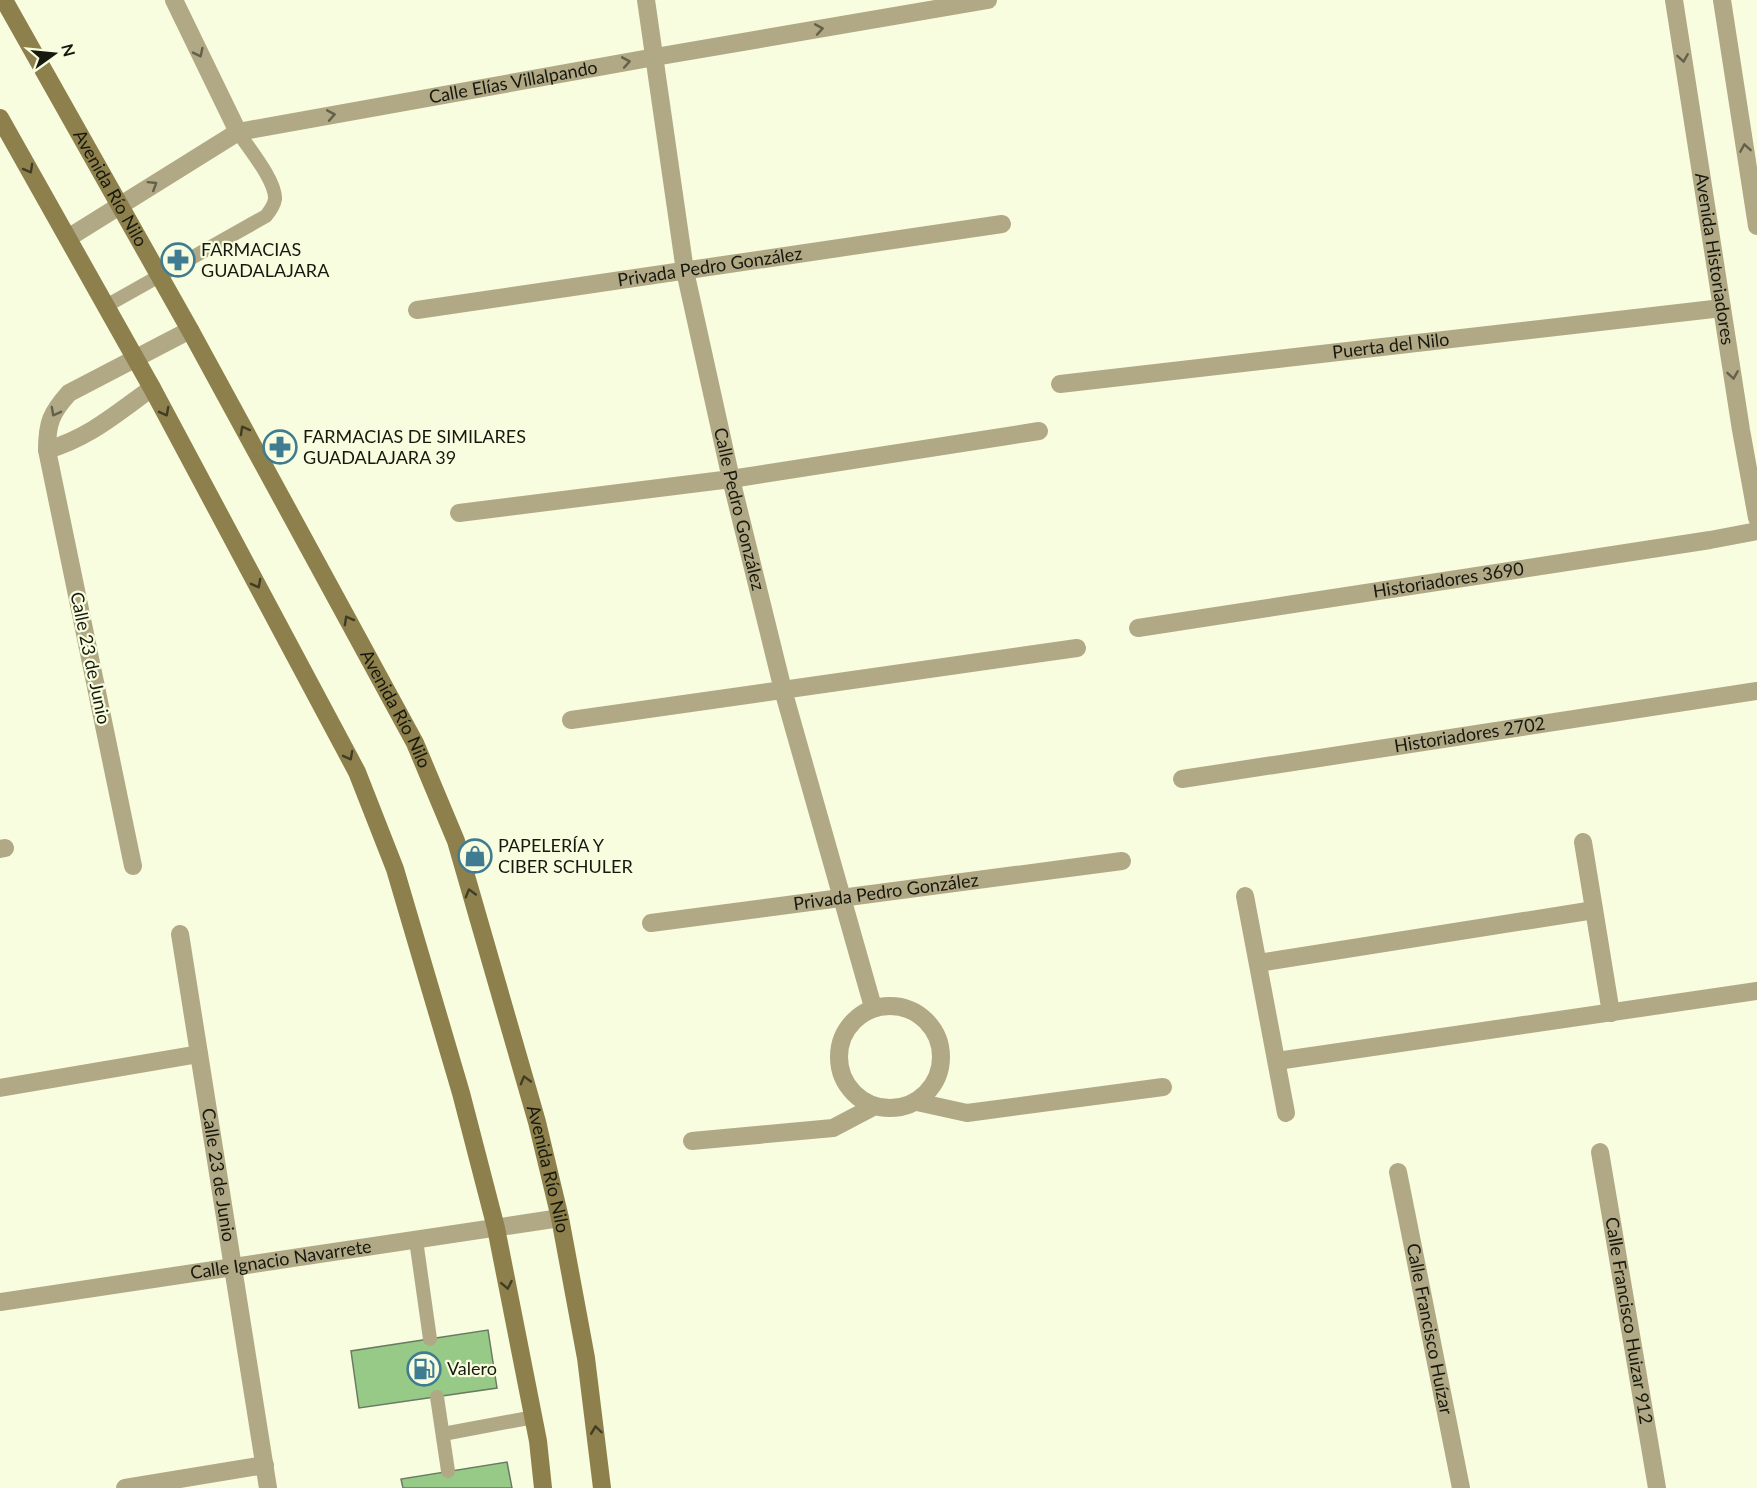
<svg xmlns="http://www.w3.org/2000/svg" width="1757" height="1488" font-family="Lato,sans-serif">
<rect width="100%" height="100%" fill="#f7fdde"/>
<!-- building -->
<g fill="#98ca87" stroke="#697b63" stroke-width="1.5">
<path d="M488,1330L497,1388L359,1408L351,1351Z"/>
<path d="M507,1462L512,1488H403L401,1479Z"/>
</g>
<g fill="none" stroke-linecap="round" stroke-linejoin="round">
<!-- lane -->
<g stroke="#b1a886" stroke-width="14">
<path d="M106,306L266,216C270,211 274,206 275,199C276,181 248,147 238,132"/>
<path d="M416,1240L430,1339"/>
<path d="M437,1397L448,1471"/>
<path d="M443,1434L534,1417"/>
</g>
<!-- street -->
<g stroke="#b1a886" stroke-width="18">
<path d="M174,0L238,132"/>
<path id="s1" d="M646,0L685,271L731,479L783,690L873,1007"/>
<path id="s2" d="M1674,0L1741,430L1757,518"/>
<path d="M1722,0L1757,226"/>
<path id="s3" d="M68,238L238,132L655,57L988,0"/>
<path id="s4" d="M417,310L1002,224"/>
<path id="s5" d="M1060,384L1722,308"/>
<path d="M47,450C89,438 117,413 152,388"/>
<path d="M459,513L731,479L1039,431"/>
<path id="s6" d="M1138,628L1710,540L1757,531"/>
<path d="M571,720L1077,648"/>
<path id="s7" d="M1182,779L1757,691"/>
<path d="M1583,842L1611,1013"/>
<path d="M0,849L5,848"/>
<path d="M133,866L47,450C47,423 51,413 69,393L190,330"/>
<path d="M1245,896L1286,1113"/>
<path id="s8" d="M651,923L1122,861"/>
<path id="s9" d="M180,934L268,1488"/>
<path d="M1258,963L1594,910"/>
<circle cx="890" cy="1057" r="51"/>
<path d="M1277,1061L1757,991"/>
<path d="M0,1088L199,1054"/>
<path d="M917,1102L967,1113L1163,1087"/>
<path d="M692,1141L833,1128L873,1107"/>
<path id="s10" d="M1600,1152L1657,1488"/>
<path id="s11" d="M1398,1172L1461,1488"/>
<path id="s12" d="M0,1302L560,1218"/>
<path d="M125,1488L265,1465"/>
</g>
<!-- secondary -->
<g stroke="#8e804c" stroke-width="18">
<path id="s13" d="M4,0L190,330L415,743L456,841L537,1122L560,1218L586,1358L602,1488"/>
<path d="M0,118L152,388L357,772L395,869L461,1093L496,1228L538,1441L543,1488"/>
</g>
</g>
<!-- one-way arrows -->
<defs><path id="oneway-chevron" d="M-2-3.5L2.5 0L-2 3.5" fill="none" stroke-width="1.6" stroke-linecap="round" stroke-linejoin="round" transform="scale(1.5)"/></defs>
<g stroke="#64604a">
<use href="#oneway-chevron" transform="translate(819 29) rotate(-10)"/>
<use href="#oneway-chevron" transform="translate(199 53) rotate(64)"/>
<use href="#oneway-chevron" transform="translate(1683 58) rotate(81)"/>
<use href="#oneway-chevron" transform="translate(626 62) rotate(-10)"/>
<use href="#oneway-chevron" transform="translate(331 115) rotate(-10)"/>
<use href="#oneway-chevron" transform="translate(1745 148) rotate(-99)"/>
<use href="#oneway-chevron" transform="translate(153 185) rotate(-32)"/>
<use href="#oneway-chevron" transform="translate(1733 375) rotate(81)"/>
<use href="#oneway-chevron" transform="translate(55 412) rotate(118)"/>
</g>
<g stroke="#413d24">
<use href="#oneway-chevron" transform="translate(29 169) rotate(61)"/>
<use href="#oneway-chevron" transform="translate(165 412) rotate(62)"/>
<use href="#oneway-chevron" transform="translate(244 430) rotate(-119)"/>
<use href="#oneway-chevron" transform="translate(257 584) rotate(62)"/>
<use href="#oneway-chevron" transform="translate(348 620) rotate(-119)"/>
<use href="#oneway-chevron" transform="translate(349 756) rotate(62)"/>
<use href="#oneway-chevron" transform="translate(470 893) rotate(-106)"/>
<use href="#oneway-chevron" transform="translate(525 1080) rotate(-106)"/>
<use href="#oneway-chevron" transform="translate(507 1285) rotate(79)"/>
<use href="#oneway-chevron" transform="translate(596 1430) rotate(-98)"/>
</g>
<!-- icons -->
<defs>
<symbol id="pharmacy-ring" viewBox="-11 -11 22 22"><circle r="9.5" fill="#f7fdde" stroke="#3f7c92" stroke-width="1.5"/><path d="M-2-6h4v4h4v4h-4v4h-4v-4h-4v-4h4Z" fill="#3f7c92"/></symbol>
<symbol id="shop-ring" viewBox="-11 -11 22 22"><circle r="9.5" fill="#f7fdde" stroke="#3f7c92" stroke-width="1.5"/><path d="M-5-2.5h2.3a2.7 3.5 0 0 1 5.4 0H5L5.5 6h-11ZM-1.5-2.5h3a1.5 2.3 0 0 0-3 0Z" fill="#3f7c92"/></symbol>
<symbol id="fuel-ring" viewBox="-11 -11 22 22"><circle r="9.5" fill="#f7fdde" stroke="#3f7c92" stroke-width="1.5"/><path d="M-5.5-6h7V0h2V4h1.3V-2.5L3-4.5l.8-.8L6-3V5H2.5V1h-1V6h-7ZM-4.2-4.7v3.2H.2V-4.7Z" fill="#3f7c92"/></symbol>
</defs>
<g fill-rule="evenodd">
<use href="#pharmacy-ring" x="159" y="241" width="38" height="38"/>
<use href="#pharmacy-ring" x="261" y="428" width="38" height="38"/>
<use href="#shop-ring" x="456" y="837" width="38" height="38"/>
<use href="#fuel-ring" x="405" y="1350" width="38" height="38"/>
</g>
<g text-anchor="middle" stroke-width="4.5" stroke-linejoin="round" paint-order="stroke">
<!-- street labels -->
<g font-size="18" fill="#17190e" stroke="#f7fdde">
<text dy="6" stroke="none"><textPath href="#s3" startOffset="480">Calle Elías Villalpando</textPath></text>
<text dy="6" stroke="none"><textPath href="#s13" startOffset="216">Avenida Río Nilo</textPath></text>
<text dy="6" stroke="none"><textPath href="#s2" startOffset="262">Avenida Historiadores</textPath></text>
<text dy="6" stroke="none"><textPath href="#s4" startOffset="296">Privada Pedro González</textPath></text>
<text dy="6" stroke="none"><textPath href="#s5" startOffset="333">Puerta del Nilo</textPath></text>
<text dy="6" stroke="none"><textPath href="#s1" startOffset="518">Calle Pedro González</textPath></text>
<text dy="6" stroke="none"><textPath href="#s6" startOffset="314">Historiadores 3690</textPath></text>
<text transform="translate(90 658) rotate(78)" y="6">Calle 23 de Junio</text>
<text dy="6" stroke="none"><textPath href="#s13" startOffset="810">Avenida Río Nilo</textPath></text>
<text dy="6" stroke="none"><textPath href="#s7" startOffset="291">Historiadores 2702</textPath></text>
<text dy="6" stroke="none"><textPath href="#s8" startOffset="237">Privada Pedro González</textPath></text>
<text dy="6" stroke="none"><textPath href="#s13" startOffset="1296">Avenida Río Nilo</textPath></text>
<text dy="6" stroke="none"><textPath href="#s9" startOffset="244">Calle 23 de Junio</textPath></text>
<text dy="6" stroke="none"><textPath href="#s12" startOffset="284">Calle Ignacio Navarrete</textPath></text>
<text dy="6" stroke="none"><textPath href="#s10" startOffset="171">Calle Francisco Huizar 912</textPath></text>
<text dy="6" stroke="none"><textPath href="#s11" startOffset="160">Calle Francisco Huízar</textPath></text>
</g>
<!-- poi labels -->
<g font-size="18" fill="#17190e" stroke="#f7fdde" text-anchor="start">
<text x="201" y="256">FARMACIAS<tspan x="201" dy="21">GUADALAJARA</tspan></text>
<text x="303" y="443">FARMACIAS DE SIMILARES<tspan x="303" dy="21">GUADALAJARA 39</tspan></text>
<text x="498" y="852">PAPELERÍA Y<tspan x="498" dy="21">CIBER SCHULER</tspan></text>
<text x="447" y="1375">Valero</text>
</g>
</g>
<!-- north arrow -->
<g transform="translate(54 54) rotate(75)" stroke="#f7fdde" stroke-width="4.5" paint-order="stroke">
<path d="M0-4.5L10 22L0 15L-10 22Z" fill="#17190e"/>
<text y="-9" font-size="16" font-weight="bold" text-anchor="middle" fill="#17190e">N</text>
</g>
</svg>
